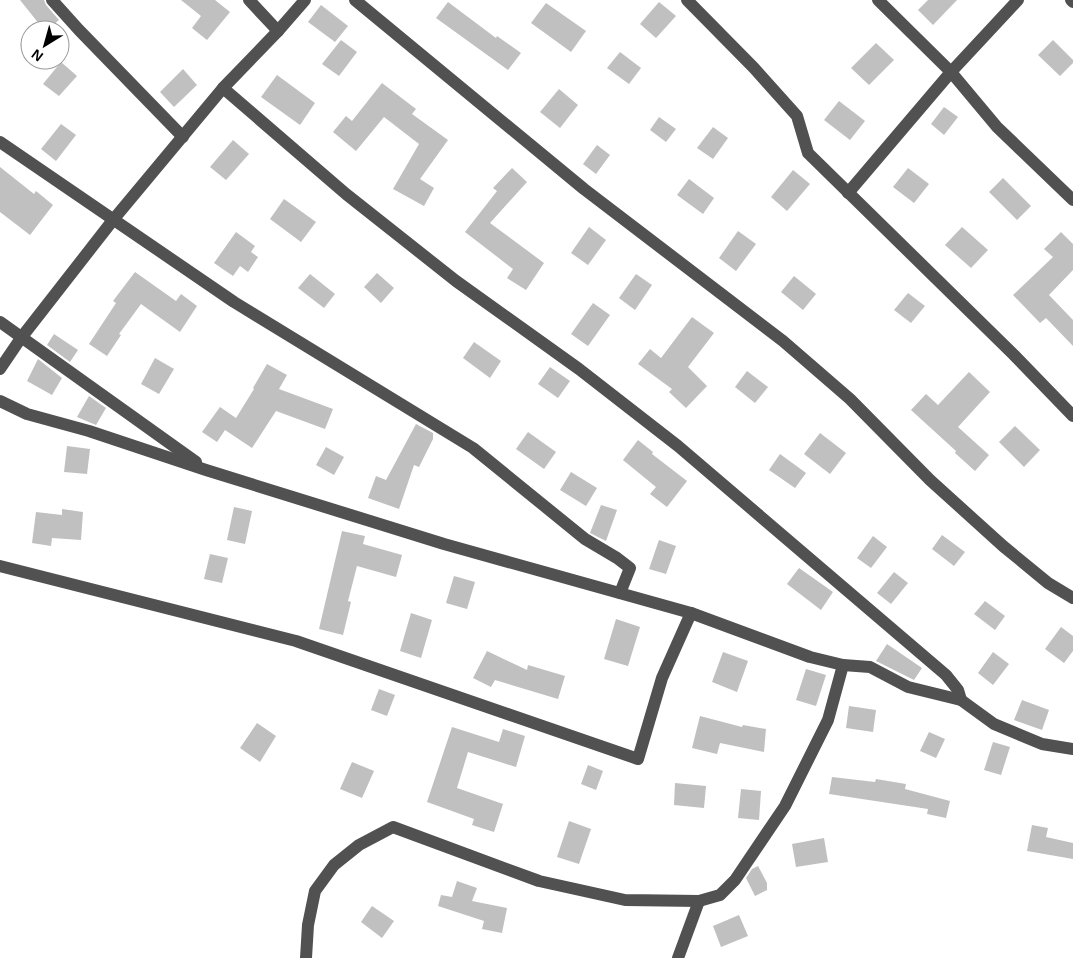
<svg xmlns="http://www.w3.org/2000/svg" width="1073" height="958" font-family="Arial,sans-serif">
<rect width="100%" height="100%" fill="#fff"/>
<!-- building -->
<g fill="#c0c0c0">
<path d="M20,0H44L46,5L59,20L47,30H44Z"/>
<path d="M181,0H215L230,12L207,40L192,28L201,16Z"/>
<path d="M928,0H957L933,25L918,10Z"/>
<path d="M448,2L496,38L497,36L521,53L508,70L436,18Z"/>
<path d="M659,2L676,16L656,38L640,24Z"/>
<path d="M546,3L586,31L571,52L531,23Z"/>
<path d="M321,5L348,26L335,42L308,22Z"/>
<path d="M341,40L357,52L339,76L322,64Z"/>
<path d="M1053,40L1073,60V63L1060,76L1038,55Z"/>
<path d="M876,43L894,60L869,85L851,68Z"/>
<path d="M620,52L641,68L629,84L607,68Z"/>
<path d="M61,62L77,76L59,96L43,84Z"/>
<path d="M183,69L197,85L174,107L160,92Z"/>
<path d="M277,75L315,103L300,125L261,97Z"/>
<path d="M382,83L416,109L412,114L448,140L420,179L434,188L424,206L393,189L419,144L384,117L356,151L333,132L346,116L352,121Z"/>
<path d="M559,89L578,105L560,128L540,112Z"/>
<path d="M839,101L865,121L850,140L824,120Z"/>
<path d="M944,107L958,117L944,135L931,124Z"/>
<path d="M659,117L676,129L666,142L650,130Z"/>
<path d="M61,124L76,135L56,161L41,149Z"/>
<path d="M713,127L728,138L713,159L697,148Z"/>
<path d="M233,140L249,154L226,180L210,167Z"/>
<path d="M597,145L610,155L596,174L583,164Z"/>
<path d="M0,167L34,194L36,191L53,205L30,235L0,212Z"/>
<path d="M512,168L527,182L490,223L544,263L526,290L507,278L513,269L465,232L497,191L493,188Z"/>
<path d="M908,168L929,184L914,203L893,187Z"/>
<path d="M793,170L810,184L787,211L771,197Z"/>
<path d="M1003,178L1031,206L1017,220L989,192Z"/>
<path d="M689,179L714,198L703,214L677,195Z"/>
<path d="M284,199L316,222L301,242L270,219Z"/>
<path d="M589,227L606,240L588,265L571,253Z"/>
<path d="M962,227L988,250L971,268L945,245Z"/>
<path d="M738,231L756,244L736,271L719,258Z"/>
<path d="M236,232L255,246L251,252L258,257L248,272L240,266L233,276L214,263Z"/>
<path d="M1061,232L1073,244V270L1049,295L1073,320V346L1046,318L1040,323L1013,295L1053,257L1044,249Z"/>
<path d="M135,272L176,301L181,294L197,306L180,332L141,304L119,334L121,335L107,356L89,344L116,303L113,301Z"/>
<path d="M377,273L394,288L381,303L364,287Z"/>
<path d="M310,274L335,294L324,308L298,288Z"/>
<path d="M636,274L652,285L635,310L619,298Z"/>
<path d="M794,276L816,294L803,310L781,292Z"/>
<path d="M908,293L925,306L911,323L894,310Z"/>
<path d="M593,303L610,315L588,346L571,334Z"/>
<path d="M692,317L714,333L688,367L707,386L686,408L669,392L672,389L638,364L650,349L661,358Z"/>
<path d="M54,334L78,350L70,362L47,345Z"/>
<path d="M474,342L501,361L490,378L463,358Z"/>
<path d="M155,358L174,369L159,394L141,384Z"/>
<path d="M38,359L62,378L52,395L27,381Z"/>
<path d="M267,364L287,375L279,389L333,409L325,429L276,411L252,448L225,430L217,442L202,432L220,407L236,418L254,389L253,388Z"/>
<path d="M550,367L570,381L558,398L538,384Z"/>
<path d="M747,371L768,387L755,403L735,387Z"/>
<path d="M969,372L990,392L958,427L989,455L975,471L955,453L956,451L911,410L926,394L938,405Z"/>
<path d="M89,396L106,408L96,425L77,417Z"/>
<path d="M416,424L433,433V439L419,467L414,465L399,509L368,498L376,476L386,480Z"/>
<path d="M1015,426L1040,450L1024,467L999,442Z"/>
<path d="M528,432L556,452L544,469L516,449Z"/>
<path d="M820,433L846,453L830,474L804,454Z"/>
<path d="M638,440L653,452L652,454L687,481L667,507L650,494L656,487L623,460Z"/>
<path d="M67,446L90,449L87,474L64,472Z"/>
<path d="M326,447L344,457L334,475L316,465Z"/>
<path d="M780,454L806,473L795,488L769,470Z"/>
<path d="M571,472L597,488L586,506L560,490Z"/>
<path d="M601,505L617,510L606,541L590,533Z"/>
<path d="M234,507L252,511L245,544L227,540Z"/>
<path d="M62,509L83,512L81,540L52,538L51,546L32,543L36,512L62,515Z"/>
<path d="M342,531L365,536L363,544L402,555L396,577L357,566L348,601L351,602L343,635L319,629Z"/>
<path d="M942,535L965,552L954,566L932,549Z"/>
<path d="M873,536L887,547L871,568L857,558Z"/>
<path d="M659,540L676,546L666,574L649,569Z"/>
<path d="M210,554L228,558L222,583L204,579Z"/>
<path d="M799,568L833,592L821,610L787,584Z"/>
<path d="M894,572L908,583L891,604L877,593Z"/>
<path d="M454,576L475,582L467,609L446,603Z"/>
<path d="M985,601L1005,616L995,630L974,614Z"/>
<path d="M411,613L432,620L421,658L400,651Z"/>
<path d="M616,619L640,627L628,666L604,659Z"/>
<path d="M1061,627L1073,636V651L1064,663L1045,649Z"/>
<path d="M887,644L922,668L914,680L876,661Z"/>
<path d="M487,651L527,670L528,665L565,676L558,699L495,680L491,687L473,678Z"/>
<path d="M723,652L748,661L737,692L712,682Z"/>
<path d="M993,652L1009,664L993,685L978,673Z"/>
<path d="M806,669L826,675L816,706L796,700Z"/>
<path d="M379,689L395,695L387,716L371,710Z"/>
<path d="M1022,700L1049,710L1042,730L1014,720Z"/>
<path d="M849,706L876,710L873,732L846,728Z"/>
<path d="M700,716L742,727L743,725L766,729L764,752L720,743L717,754L692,748Z"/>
<path d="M257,723L276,736L260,762L240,748Z"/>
<path d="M452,727L499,742L503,729L525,736L516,767L468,752L457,788L503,804L494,832L472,825L474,819L427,802Z"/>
<path d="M929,732L945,739L936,758L920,751Z"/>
<path d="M993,742L1010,747L1001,775L984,770Z"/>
<path d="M352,762L374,771L362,798L340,789Z"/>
<path d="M588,765L603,771L596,790L581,784Z"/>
<path d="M832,777L875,782L876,779L906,784L905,789L950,801L946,818L927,814L928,809L829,794Z"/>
<path d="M675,783L706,786L704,808L674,805Z"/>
<path d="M741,789L761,791L759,820L738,818Z"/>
<path d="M569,821L591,829L579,864L557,857Z"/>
<path d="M1032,825L1048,828L1046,837L1073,843V859L1027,851Z"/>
<path d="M824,838L828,862L796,867L792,844Z"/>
<path d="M758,866L767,883V890L755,896L746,878L752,869Z"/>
<path d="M457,881L477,888L472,901L507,908L502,933L482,929L484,921L438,906L441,895L452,897Z"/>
<path d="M372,906L394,921L382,938L361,922Z"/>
<path d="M739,915L748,936L721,947L713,926Z"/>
</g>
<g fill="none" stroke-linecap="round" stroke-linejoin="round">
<!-- minor -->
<g stroke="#515151" stroke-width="12">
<path d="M52,0L79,30L183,137"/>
<path d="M249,0L278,31"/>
<path d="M355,0L584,189L783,341L850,399L930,480L1003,546L1048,583L1073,598"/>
<path d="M687,0L754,68L797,116L808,153L1014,355L1073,416"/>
<path d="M878,0L951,72L997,127L1073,200"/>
<path d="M1071,0L1073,2"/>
<path d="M223,88L346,194L456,281L579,369L678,446L946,675L958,690L961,700"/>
<path d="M0,142L234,302L473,448L585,539L617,558L630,568L620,593"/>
<path d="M848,193L951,72L1018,0"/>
<path d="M0,322L196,462"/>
<path d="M0,369L21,338L113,220L223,88L278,31L305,0"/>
<path d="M0,401L27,414L89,431L206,470L444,544L691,613L810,657L843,665L870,667L908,687L961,700L994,724L1042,744L1073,749"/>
<path d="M0,566L296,641L638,759L662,678L691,613"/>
<path d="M306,958L308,925L315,891L334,865L359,845L393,827L539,881L625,900L699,901L720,895L735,880L785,806L828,720L843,665"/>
<path d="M678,958L699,901"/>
</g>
</g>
<!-- north arrow -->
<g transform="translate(45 45) rotate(217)"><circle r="24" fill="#ffffff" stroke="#999999"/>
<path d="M0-4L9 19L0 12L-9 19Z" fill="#000000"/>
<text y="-8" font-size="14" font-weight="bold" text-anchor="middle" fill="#000000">N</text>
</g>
</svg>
